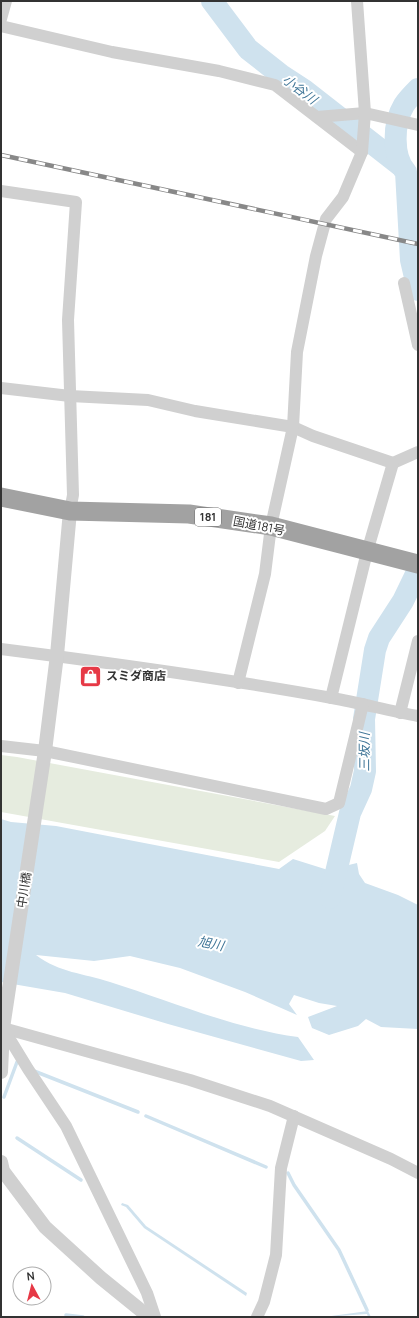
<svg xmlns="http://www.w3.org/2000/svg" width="419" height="1318" font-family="Manrope,'Noto Sans JP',sans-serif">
<rect width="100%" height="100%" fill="#fff"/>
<!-- green -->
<path fill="#e6ecdf" d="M1,755L17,757L335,816L325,831L279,862L1,812Z"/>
<!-- water -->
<g fill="#cfe2ee">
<path d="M1,819L11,822L56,826L279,869L293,859L328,870L357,863L359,874L365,883L398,895L418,905V1029L381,1027L366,1019L358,1026L329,1035L312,1028L308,1017L337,1006L319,1003L294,995L289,1004L297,1015L245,992L180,968L130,956L94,961L36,955C60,973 83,973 110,982C170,1001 236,1029 298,1037L314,1060L301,1061L168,1024L65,993L1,982Z"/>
<path d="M122,1203L128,1205L146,1226L247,1293L246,1296L144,1228L126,1207L121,1205Z"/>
<path d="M368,1311L371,1317H368L367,1314L324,1317Z"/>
</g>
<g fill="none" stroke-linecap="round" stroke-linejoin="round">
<!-- stream -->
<g stroke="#cfe2ee" stroke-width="3.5">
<path d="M34,1071L138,1112"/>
<path d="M4,1097L17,1062"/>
<path d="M146,1116L266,1167"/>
<path d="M17,1138L81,1180"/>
<path d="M288,1173L294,1185L339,1250L367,1310"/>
<path d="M66,1315L83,1317"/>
</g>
<!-- river -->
<g stroke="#cfe2ee" stroke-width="22">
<path d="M212,1L248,49L281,75L304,90L400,165"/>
<path d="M418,89C413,94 408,99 404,105C393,123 392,157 406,172L411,260L418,290"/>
<path d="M330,898L350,813L361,789L365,771L364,719L375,650L379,638L403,601L418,570"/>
</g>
<!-- minor -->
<g stroke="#d0d0d0" stroke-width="12">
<path d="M1,19L6,1"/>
<path d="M1,26L112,52L219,71L275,85L362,152"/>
<path d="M317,117L365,113L418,125"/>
<path d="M1,191L76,202L68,320L73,495L70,511"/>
<path d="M404,283L418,345"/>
<path d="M1,388L70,396L148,400L195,411L293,427L313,436L393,463L418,452"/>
<path d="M1,649C111,663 222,678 332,698C361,703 389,711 418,716"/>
<path d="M238,683L265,574L271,526L293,427L297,352L316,256L326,219L343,197L362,152L365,113L357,1"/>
<path d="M331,698L367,552L393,463"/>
<path d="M400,713L418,641"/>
<path d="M1,746L45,751L326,809L339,803L363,704"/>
<path d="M3,1028L190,1080L270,1106L391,1159L418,1173"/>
<path d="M3,1028L28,1069L66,1126L147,1293L155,1317"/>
<path d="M257,1317L264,1302L276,1255L281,1168L294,1116"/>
</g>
<!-- tertiary -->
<g stroke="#d0d0d0" stroke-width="14">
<path d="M1,1072L3,1028L45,751L57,655L70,511"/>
<path d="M1,1162L3,1171L45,1227L101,1278L149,1317"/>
</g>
<!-- trunk -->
<path stroke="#a2a2a2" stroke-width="19" d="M1,497L70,511L189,514L271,526L418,564"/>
<defs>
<path id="rail" d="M1,155L418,244"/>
</defs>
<!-- rail casing -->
<use href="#rail" stroke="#888" stroke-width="4.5"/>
<!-- rail -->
<use href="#rail" stroke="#fff" stroke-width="3" stroke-dasharray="9" stroke-linecap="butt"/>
</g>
<!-- icons -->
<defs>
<symbol id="shop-square" viewBox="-11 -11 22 22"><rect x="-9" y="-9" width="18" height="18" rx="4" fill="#e63946" stroke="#fff"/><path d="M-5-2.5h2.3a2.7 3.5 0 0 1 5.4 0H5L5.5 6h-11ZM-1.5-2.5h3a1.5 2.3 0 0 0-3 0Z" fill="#fff"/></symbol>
</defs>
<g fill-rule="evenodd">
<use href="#shop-square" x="78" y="664" width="25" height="25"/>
</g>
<g text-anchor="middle" stroke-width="4" stroke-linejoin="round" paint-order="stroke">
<!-- shield labels -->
<rect fill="#fff" stroke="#707070" stroke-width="1" x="195" y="508" width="26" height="18" rx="3"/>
<g font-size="11" font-weight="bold" fill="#333">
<text x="208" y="521">181</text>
</g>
<!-- street labels -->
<g font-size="12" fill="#333" stroke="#fff">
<text transform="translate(259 526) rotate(11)" y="4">国道181号</text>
<text transform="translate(24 890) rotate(-81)" y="4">中川橋</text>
</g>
<!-- poi labels -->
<g font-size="12" font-weight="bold" fill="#333" stroke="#fff" text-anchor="start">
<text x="106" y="680">スミダ商店</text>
</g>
<!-- water labels -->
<g font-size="13" font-style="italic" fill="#3f7597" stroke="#fff">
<text transform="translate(300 89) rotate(37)" y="5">小谷川</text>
<text transform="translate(364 752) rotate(-90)" y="5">三坂川</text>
<text transform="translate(211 943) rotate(11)" y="5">旭川</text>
</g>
</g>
<!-- border -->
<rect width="419" height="1318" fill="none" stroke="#333333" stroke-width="4"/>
<!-- north arrow -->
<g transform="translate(32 1286) rotate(353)"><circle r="19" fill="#ffffff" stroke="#adadad"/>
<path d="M0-3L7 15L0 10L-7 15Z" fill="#e63946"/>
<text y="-6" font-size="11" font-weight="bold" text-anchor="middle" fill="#333333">N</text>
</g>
</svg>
